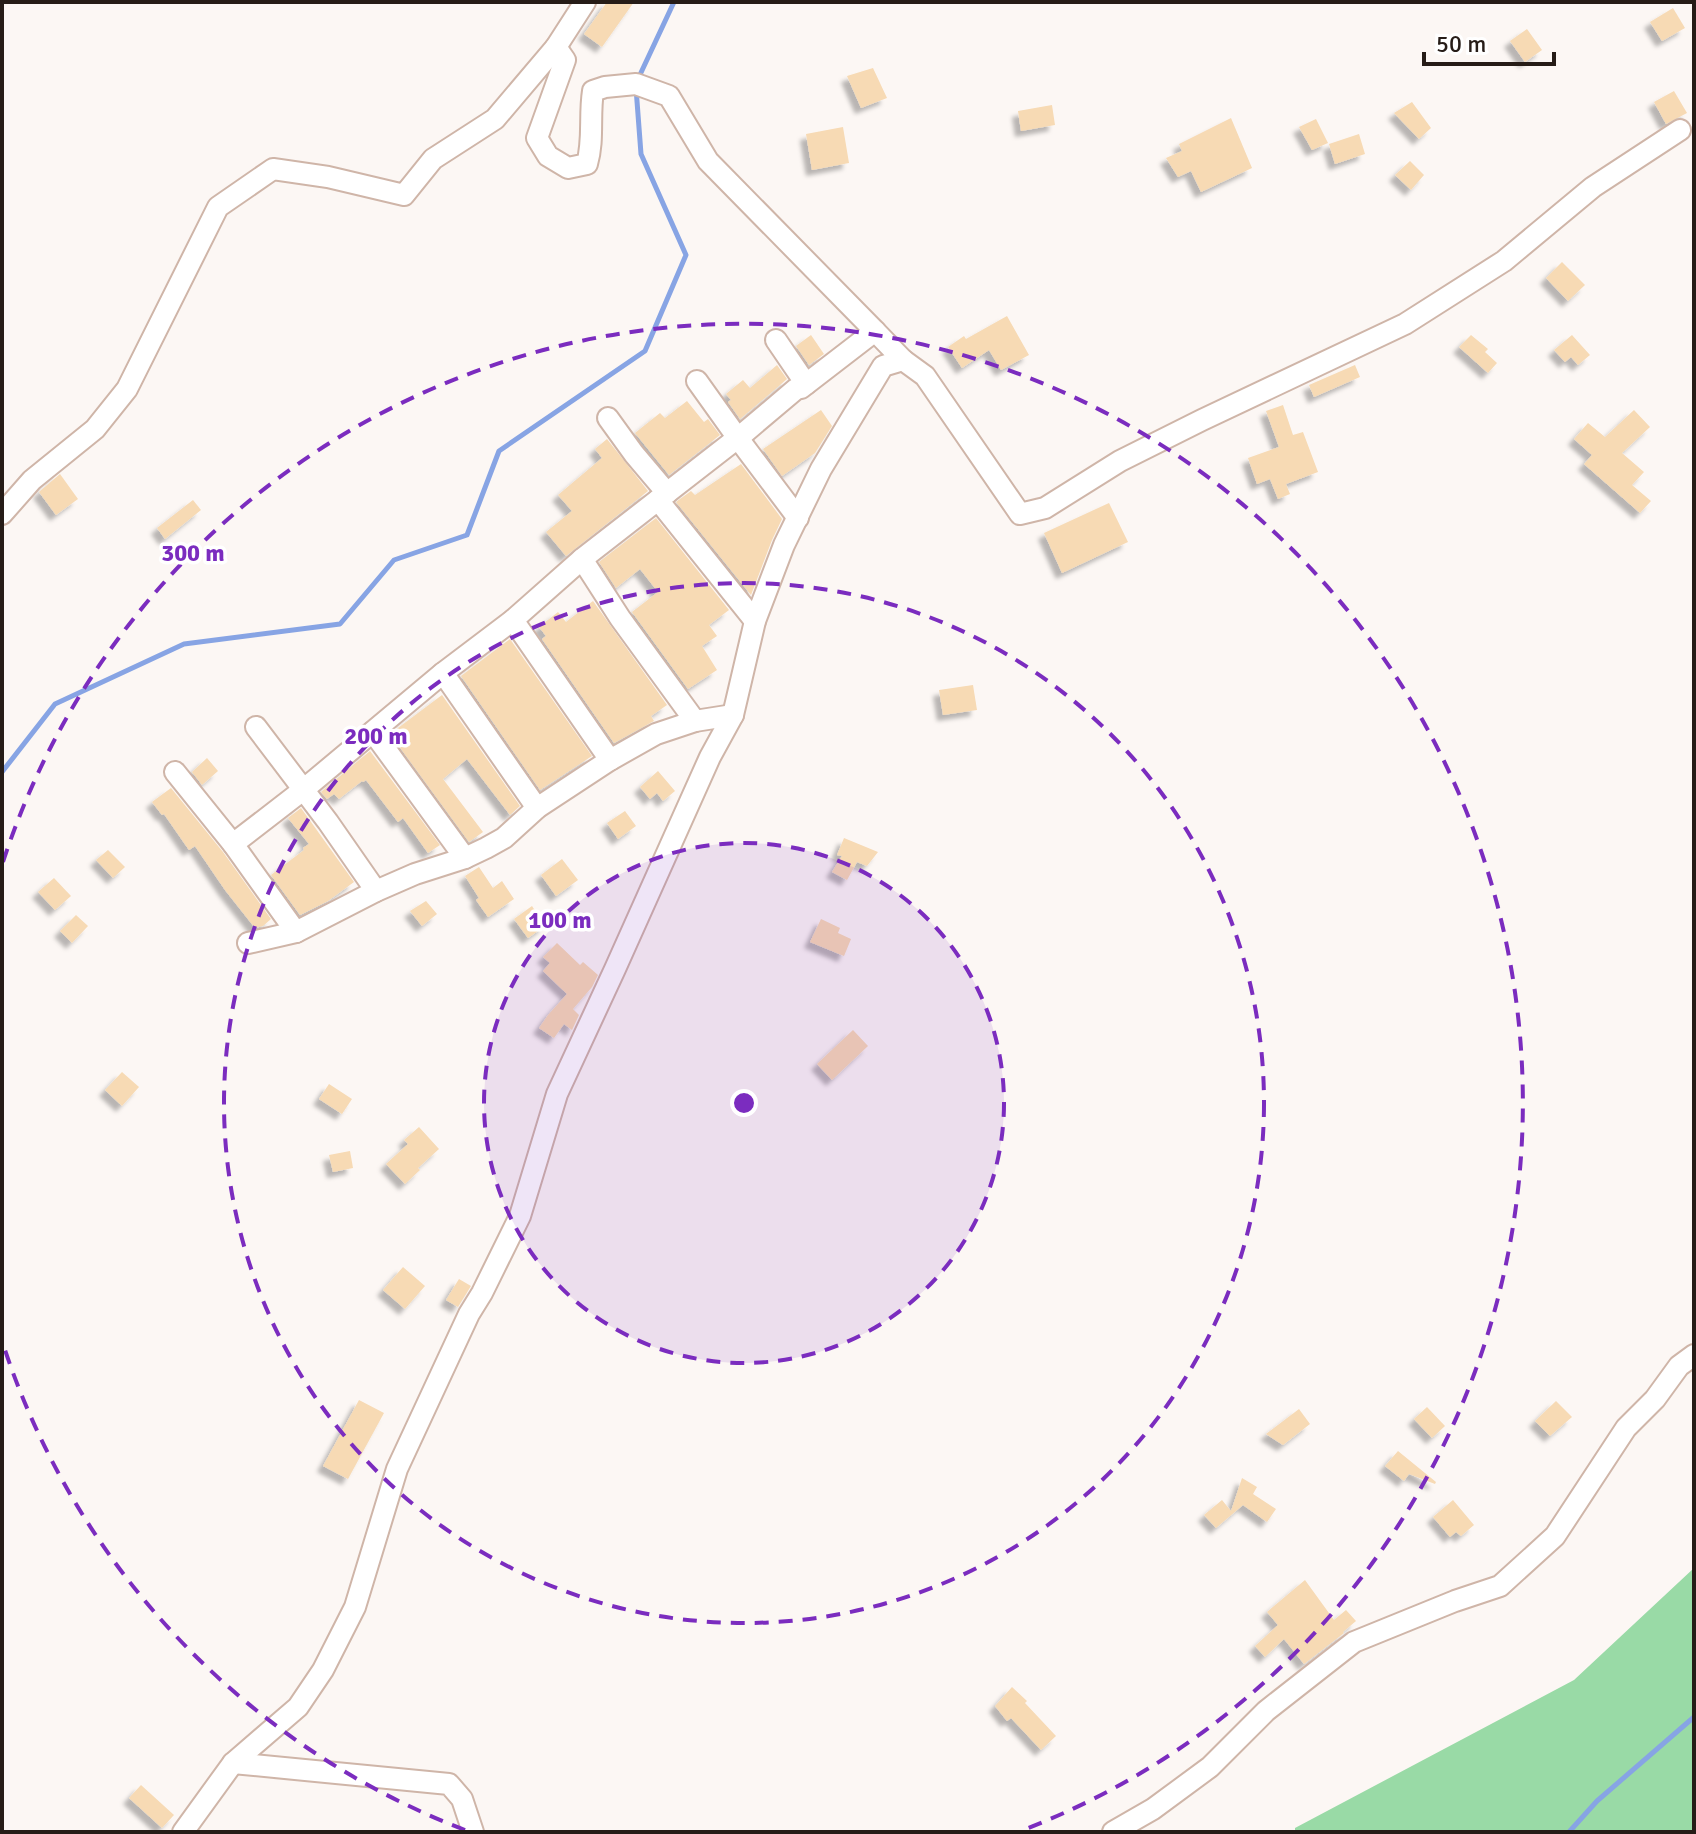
<svg xmlns="http://www.w3.org/2000/svg" width="1696" height="1834" font-family="Signika,sans-serif">
<defs>
<filter id="shadow"><feDropShadow dx="-6" dy="6" stdDeviation="2" flood-color="#0004"/></filter>
</defs>
<rect width="100%" height="100%" fill="#fcf7f4"/>
<!-- forest -->
<path fill="#99daa6" d="M1694,1568V1832H1295V1828L1574,1680Z"/>
<g fill="none" stroke-linecap="round" stroke-linejoin="round">
<!-- stream -->
<g stroke="#87a4e4" stroke-width="5">
<path d="M638,79L674,2"/>
<path d="M2,772L55,704L184,644L340,624L394,560L467,535L499,451L645,351L686,255L641,154L636,88"/>
<path d="M1569,1832L1597,1801L1694,1717"/>
</g>
</g>
<!-- building -->
<g fill="#f7dab4" filter="url(#shadow)">
<path d="M607,2H634L602,47L584,34Z"/>
<path d="M1673,8L1685,28L1662,41L1650,22Z"/>
<path d="M1527,29L1542,50L1525,62L1510,41Z"/>
<path d="M873,68L887,98L861,108L847,76Z"/>
<path d="M1674,91L1687,113L1666,124L1654,102Z"/>
<path d="M1412,102L1431,128L1419,139L1394,113Z"/>
<path d="M1052,105L1055,125L1021,131L1018,111Z"/>
<path d="M1231,118L1252,168L1201,192L1191,171L1178,177L1166,158L1182,151L1179,144Z"/>
<path d="M1316,119L1328,143L1312,150L1299,127Z"/>
<path d="M843,127L849,163L812,170L806,134Z"/>
<path d="M1359,134L1365,154L1335,164L1329,144Z"/>
<path d="M1410,161L1424,175L1411,190L1395,175Z"/>
<path d="M1562,262L1585,285L1568,301L1546,278Z"/>
<path d="M1007,316L1029,355L1001,370L989,350L962,368L948,347L964,336L966,339Z"/>
<path d="M811,335L824,354L809,365L796,346Z"/>
<path d="M1471,335L1488,349L1485,352L1497,363L1488,373L1459,347Z"/>
<path d="M1572,335L1590,355L1578,365L1571,357L1565,362L1554,350Z"/>
<path d="M777,365L787,379L740,419L728,402L731,400L726,394L743,380L750,388Z"/>
<path d="M1355,365L1360,377L1314,397L1309,385Z"/>
<path d="M687,401L704,422L708,419L720,435L669,475L635,433L660,413L665,418Z"/>
<path d="M1283,405L1293,435L1303,432L1318,472L1286,484L1290,494L1278,499L1270,479L1257,484L1248,458L1279,447L1266,411Z"/>
<path d="M821,410L832,426L815,453L782,476L763,449Z"/>
<path d="M1634,410L1650,427L1622,453L1644,472L1632,485L1651,501L1640,513L1584,464L1592,455L1574,439L1588,423L1605,437Z"/>
<path d="M607,439L648,491L566,556L546,532L572,511L558,495L602,458L595,449Z"/>
<path d="M741,464L782,519L772,540L751,595L676,502L691,491L695,495Z"/>
<path d="M60,474L78,499L56,515L39,492Z"/>
<path d="M193,500L201,510L165,539L157,528Z"/>
<path d="M1109,503L1128,542L1062,573L1044,533Z"/>
<path d="M656,518L729,610L709,625L717,636L702,646L717,670L688,689L632,612L658,592L640,569L616,588L599,562Z"/>
<path d="M593,601L667,705L651,716L654,721L614,743L542,639L546,636L539,627L558,612L566,622Z"/>
<path d="M510,639L592,756L540,790L461,676Z"/>
<path d="M973,685L977,710L943,715L939,690Z"/>
<path d="M442,695L520,806L510,815L467,759L443,779L483,832L469,842L390,734Z"/>
<path d="M370,751L440,845L428,853L403,818L398,822L366,780L363,782L362,781L339,799L334,794L327,799L321,792Z"/>
<path d="M207,758L218,771L202,785L192,772Z"/>
<path d="M658,771L675,791L663,801L657,793L650,799L640,787Z"/>
<path d="M171,788L223,852L271,919L263,926L255,928L225,890L195,846L189,850L164,814L162,815L152,802Z"/>
<path d="M301,808L354,882L328,901L300,915L271,875L304,850L303,848L309,844L288,818Z"/>
<path d="M625,811L636,826L618,839L607,823Z"/>
<path d="M844,838L878,852L867,866L857,862L847,880L832,872L842,856L837,855Z"/>
<path d="M108,850L125,867L113,878L96,860Z"/>
<path d="M562,859L578,880L556,896L541,875Z"/>
<path d="M479,867L493,888L502,881L514,899L488,917L476,900L479,898L465,876Z"/>
<path d="M54,878L71,896L55,910L38,892Z"/>
<path d="M426,901L437,914L422,926L410,911Z"/>
<path d="M532,906L545,926L528,938L514,919Z"/>
<path d="M76,915L88,926L72,943L60,931Z"/>
<path d="M821,919L840,928L838,933L851,939L844,956L810,942Z"/>
<path d="M557,943L580,965L583,962L598,975L592,987L573,1009L579,1015L572,1030L564,1024L554,1038L539,1028L548,1015L567,994L543,971L550,963L543,957Z"/>
<path d="M853,1030L868,1046L832,1080L817,1064Z"/>
<path d="M122,1072L139,1087L122,1106L105,1090Z"/>
<path d="M329,1084L352,1099L342,1114L319,1099Z"/>
<path d="M419,1127L439,1149L418,1168L420,1170L405,1184L386,1164L408,1144L404,1140Z"/>
<path d="M350,1151L353,1168L333,1172L329,1155Z"/>
<path d="M403,1267L425,1286L405,1309L383,1290Z"/>
<path d="M459,1279L471,1286L458,1307L446,1300Z"/>
<path d="M359,1400L384,1413L348,1479L323,1466Z"/>
<path d="M1556,1401L1572,1417L1550,1436L1535,1421Z"/>
<path d="M1427,1407L1445,1426L1432,1438L1414,1419Z"/>
<path d="M1299,1409L1310,1424L1283,1445L1266,1434Z"/>
<path d="M1398,1451L1436,1482L1435,1484L1409,1474L1404,1481L1385,1466Z"/>
<path d="M1242,1478L1257,1487L1253,1494L1276,1509L1267,1522L1243,1505L1216,1528L1204,1515L1222,1500L1231,1511Z"/>
<path d="M1453,1500L1474,1525L1461,1536L1456,1532L1450,1537L1433,1517Z"/>
<path d="M1305,1580L1334,1620L1346,1610L1356,1621L1343,1632L1344,1633L1304,1664L1284,1639L1265,1657L1255,1646L1278,1625L1267,1612Z"/>
<path d="M1012,1687L1027,1701L1025,1703L1056,1736L1041,1750L1011,1718L1007,1721L995,1706Z"/>
<path d="M141,1785L174,1815L162,1828L129,1798Z"/>
</g>
<g fill="none" stroke-linecap="round" stroke-linejoin="round">
<defs>
<g id="street">
<path d="M556,47L565,60L537,138L548,156L568,168L587,164C594,140 589,116 593,91L605,87L636,84L669,96L708,161L875,331"/>
<path d="M776,340L806,384"/>
<path d="M697,381L737,437L798,518"/>
<path d="M608,418L634,454L667,493"/>
<path d="M658,500L755,621"/>
<path d="M2,514L32,480L95,429L127,389L218,207L273,169L328,177L404,195L433,159L495,119L556,47L585,2"/>
<path d="M582,559L620,618L695,721"/>
<path d="M513,620L610,760"/>
<path d="M443,673L537,808"/>
<path d="M256,727L328,822L376,891"/>
<path d="M373,732L465,858"/>
<path d="M175,772L233,844L296,932"/>
<path d="M233,844L303,790L443,673L513,620L582,559L744,433L796,389L801,388L875,331L903,360"/>
<path d="M248,943L296,932L376,891L415,874L465,858L486,848L504,838L537,808L610,760L656,734L695,721L733,715"/>
<path d="M233,1763L449,1784L462,1799L473,1832"/>
<path d="M183,1832L233,1763L298,1707L323,1670L355,1607L397,1469L469,1314L482,1293L520,1216L557,1094L615,969L710,757L733,715L755,621L784,545L821,469L883,366L903,360L925,376L1020,514L1045,508L1120,461L1202,420L1405,324L1504,261L1593,187L1680,130"/>
<path d="M1113,1832L1153,1809L1210,1767L1266,1711L1354,1642L1455,1601L1500,1586L1555,1536L1626,1428L1655,1399L1679,1366L1694,1355"/>
</g>
</defs>
<!-- street casing -->
<use href="#street" stroke="#cfb5a8" stroke-width="24"/>
<!-- street -->
<use href="#street" stroke="#fff" stroke-width="20"/>
</g>
<!-- distance rings -->
<circle cx="744" cy="1103" r="260" fill="#7b2cbf" fill-opacity=".12"/>
<g fill="none" stroke="#7b2cbf" stroke-width="4" stroke-dasharray="14 10">
<circle cx="744" cy="1103" r="260"/>
<circle cx="744" cy="1103" r="520"/>
<path d="M465 1830A779 779 0 0 1 3 1344M3 862A779 779 0 1 1 1023 1830"/>
</g>
<circle cx="744" cy="1103" r="12" fill="#7b2cbf" stroke="#fff" stroke-width="4"/>
<g font-size="24" text-anchor="middle" font-weight="bold" fill="#7b2cbf" stroke="#fff" stroke-width="7" stroke-linejoin="round" paint-order="stroke">
<text x="193" y="561">300 m</text>
<text x="376" y="744">200 m</text>
<text x="560" y="928">100 m</text>
</g>
<!-- border -->
<rect width="1696" height="1834" fill="none" stroke="#261c17" stroke-width="8"/>
<!-- scale -->
<path d="M1424 52v12h130v-12" fill="none" stroke="#261c17" stroke-width="4"/>
<text x="1436" y="52" font-size="24" fill="#261c17" stroke="#ffffff" stroke-width="6" paint-order="stroke">50 m</text>
</svg>
